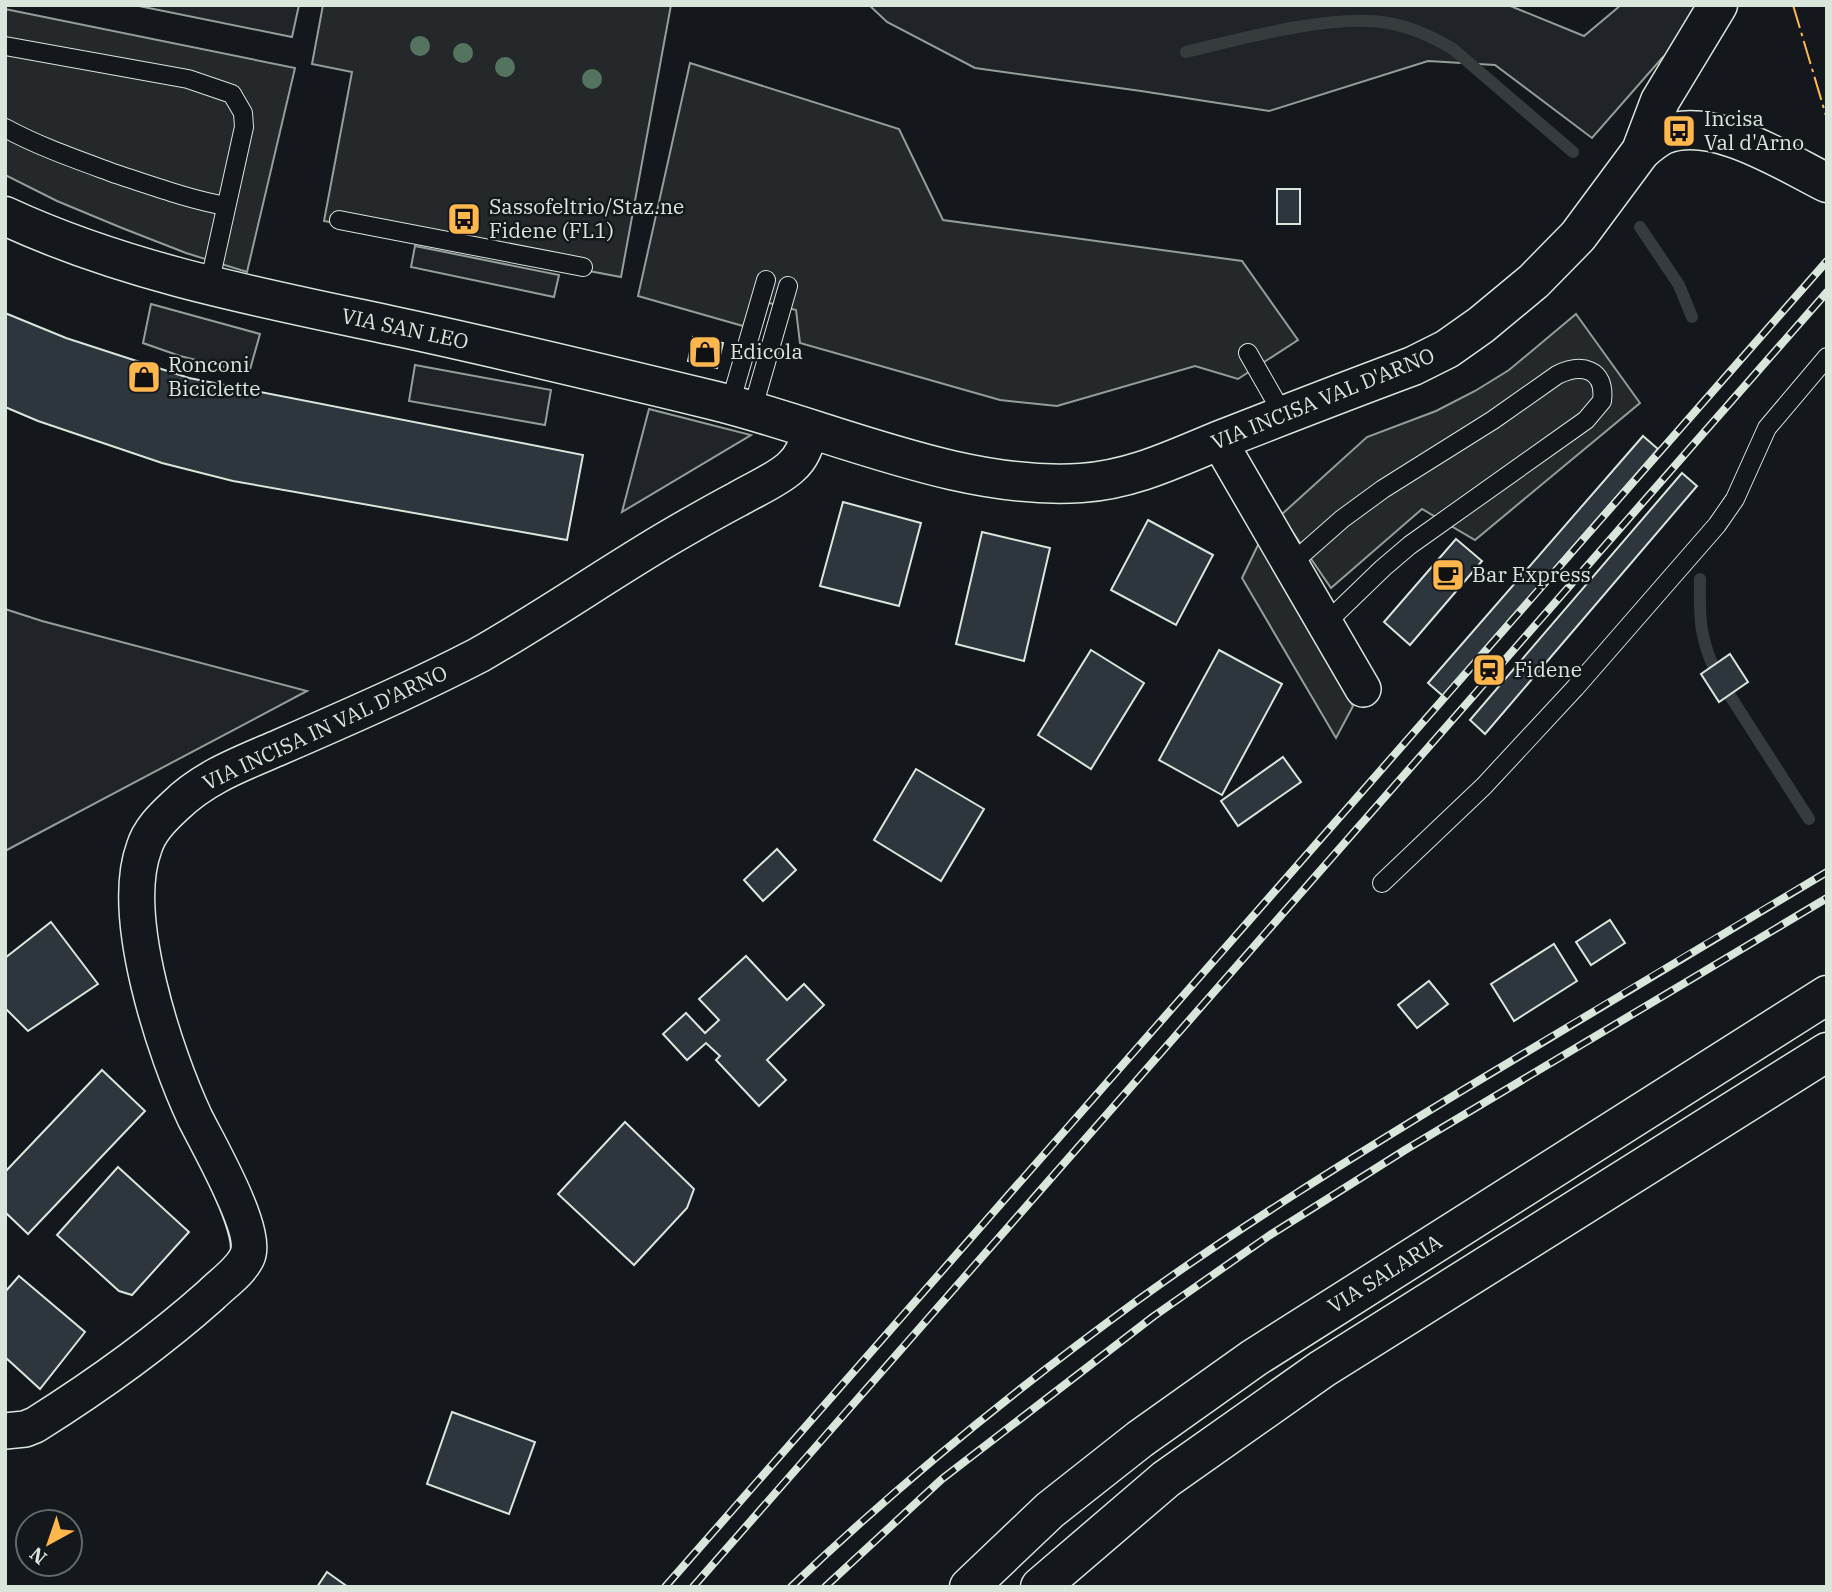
<svg xmlns="http://www.w3.org/2000/svg" width="1832" height="1592" font-family="'IBM Plex Serif',serif">
<rect width="100%" height="100%" fill="#14181c"/>
<!-- green -->
<g fill="#202428" stroke="#939e99" stroke-width="2">
<path d="M134,5H299L292,37Z"/>
<path d="M869,5H1508L1584,36L1621,5H1697L1701,27L1662,58L1592,138L1495,65L1428,61L1269,111L1141,91L975,68L887,22Z"/>
<path d="M415,246L559,275L554,297L411,267Z"/>
<path d="M151,304L260,334L249,373L180,356L143,343Z"/>
<path d="M415,365L551,390L545,425L409,401Z"/>
<path d="M649,409L751,435L622,512Z"/>
<path d="M5,609L42,621L307,691L5,851Z"/>
</g>
<!-- parking -->
<g fill="#24282b" stroke="#939e99" stroke-width="2">
<path d="M323,5H671L621,277L324,221L352,72L312,64Z"/>
<path d="M5,9L295,68L247,272L186,253L122,228L57,201L5,175Z"/>
<path d="M690,63L899,129L943,220L1242,261L1298,340L1238,379L1195,366L1057,406L1000,400L800,343L796,310L754,299L743,326L638,296Z"/>
<path d="M1576,314L1640,403L1475,540L1422,509L1331,588L1281,515L1367,437L1436,411L1475,391L1509,370Z"/>
<path d="M1259,543L1353,706L1336,738L1242,578Z"/>
</g>
<g fill="none" stroke-linecap="round" stroke-linejoin="round">
<!-- stream -->
<g stroke="#363b3e" stroke-width="12">
<path d="M1186,52C1240,39 1334,13 1388,23C1412,27 1433,37 1453,49L1573,152"/>
<path d="M1640,227L1679,285L1692,317"/>
<path d="M1700,579C1699,620 1700,640 1718,677L1809,819"/>
</g>
</g>
<!-- building -->
<g fill="#2c363c" stroke="#d8e6dc" stroke-width="2">
<rect x="1277" y="189" width="23" height="35"/>
<path d="M5,313L66,338L189,378L583,455L567,540L233,481L162,463L38,421L5,407Z"/>
<path d="M693,337L723,343L717,368L688,361Z"/>
<path d="M1643,436L1658,449L1443,696L1428,683Z"/>
<path d="M1682,473L1697,486L1485,734L1470,720Z"/>
<path d="M843,502L921,523L899,606L820,586Z"/>
<path d="M1148,520L1213,555L1176,625L1111,590Z"/>
<path d="M982,532L1050,548L1024,661L956,644Z"/>
<path d="M1456,539L1482,561L1410,645L1384,622Z"/>
<path d="M1091,650L1144,683L1091,769L1038,735Z"/>
<path d="M1219,650L1282,684L1222,795L1159,760Z"/>
<path d="M1730,654L1748,682L1719,702L1701,674Z"/>
<path d="M1283,757L1301,782L1238,826L1221,801Z"/>
<path d="M916,769L984,809L941,881L874,840Z"/>
<path d="M777,849L796,870L763,901L744,880Z"/>
<path d="M1610,920L1625,943L1591,965L1576,942Z"/>
<path d="M51,922L98,984L28,1031L5,1008V958Z"/>
<path d="M1554,944L1577,981L1514,1021L1491,984Z"/>
<path d="M746,956L787,1000L804,984L824,1005L767,1060L786,1080L759,1106L716,1060L720,1056L706,1043L687,1060L663,1034L686,1013L705,1033L719,1020L699,999Z"/>
<path d="M1429,981L1448,1004L1417,1028L1398,1005Z"/>
<path d="M102,1070L145,1111L28,1234L5,1212V1172Z"/>
<path d="M625,1122L694,1189L687,1208L634,1265L558,1194Z"/>
<path d="M118,1167L189,1232L132,1295L119,1291L57,1235Z"/>
<path d="M19,1276L85,1332L40,1389L5,1357V1292Z"/>
<path d="M452,1412L535,1442L509,1514L427,1484Z"/>
<path d="M327,1572L348,1587H317Z"/>
</g>
<g fill="none" stroke-linecap="round" stroke-linejoin="round">
<defs>
<g id="service">
<path d="M5,46L188,79L232,94L243,113L244,127L209,285"/>
<path d="M5,128C40,147 78,160 116,174C153,186 188,199 226,206"/>
<path d="M339,220L583,267"/>
<path d="M1248,353L1284,416"/>
<path d="M730,404L766,280"/>
<path d="M752,411L788,286"/>
<path d="M1291,564L1342,519L1383,489L1493,420L1557,375C1581,363 1606,368 1602,401L1586,420L1410,545L1383,568L1326,623"/>
<path d="M1382,883L1484,786L1575,688L1717,525L1735,499L1767,428L1827,357"/>
</g>
<g id="minor">
<path d="M1219,441L1363,689"/>
<path d="M5,1431L25,1429L35,1425C97,1386 156,1344 211,1295C223,1283 240,1272 247,1257C259,1232 208,1144 195,1118C165,1054 119,916 144,848C149,831 162,818 175,806C204,777 243,763 280,747C319,730 358,713 397,695C425,682 452,669 479,655C542,619 603,577 665,540C689,526 713,512 738,499C755,489 775,481 790,468C803,457 806,445 810,429"/>
</g>
<g id="tertiary">
<path d="M1641,151C1648,145 1655,139 1663,135C1713,115 1783,161 1827,183"/>
<path d="M5,216C128,273 262,298 394,326C502,349 609,375 716,401C832,430 961,491 1081,483C1131,480 1174,459 1220,440C1284,415 1348,390 1413,366L1447,349L1481,325L1534,281L1578,236L1641,151L1660,101L1718,5"/>
</g>
<g id="primary">
<path d="M969,1587L1050,1510L1140,1439L1254,1358L1827,995"/>
<path d="M1040,1587L1166,1479L1322,1369L1827,1052"/>
</g>
</defs>
<!-- service casing -->
<use href="#service" stroke="#d8e6dc" stroke-width="20"/>
<!-- minor casing -->
<use href="#minor" stroke="#d8e6dc" stroke-width="38"/>
<!-- tertiary casing -->
<use href="#tertiary" stroke="#d8e6dc" stroke-width="41"/>
<!-- primary casing -->
<use href="#primary" stroke="#d8e6dc" stroke-width="41"/>
<!-- service -->
<use href="#service" stroke="#14181c" stroke-width="18"/>
<!-- minor -->
<use href="#minor" stroke="#14181c" stroke-width="35"/>
<!-- tertiary -->
<use href="#tertiary" stroke="#14181c" stroke-width="38"/>
<!-- primary -->
<use href="#primary" stroke="#14181c" stroke-width="38"/>
<defs>
<g id="rail">
<path d="M665,1587L1827,261"/>
<path d="M693,1587L1827,292"/>
<path d="M791,1587C899,1484 1017,1388 1138,1300C1242,1225 1353,1157 1463,1090C1584,1017 1705,944 1827,872"/>
<path d="M825,1587L942,1479L1154,1316L1270,1235L1405,1150L1827,898"/>
</g>
</defs>
<!-- rail casing -->
<use href="#rail" stroke="#d8e6dc" stroke-width="8"/>
<!-- rail -->
<use href="#rail" stroke="#14181c" stroke-width="5" stroke-dasharray="16" stroke-linecap="butt"/>
<!-- power -->
<path stroke="#ffb74d" stroke-width="2" stroke-dasharray="24 5 3.5 5" stroke-linecap="butt" d="M1793,5L1827,119"/>
</g>
<!-- trees -->
<g fill="#55745f">
<circle cx="420" cy="46" r="10"/>
<circle cx="463" cy="53" r="10"/>
<circle cx="505" cy="67" r="10"/>
<circle cx="592" cy="79" r="10"/>
</g>
<!-- icons -->
<defs>
<symbol id="bus-square" viewBox="-11 -11 22 22"><rect x="-9" y="-9" width="18" height="18" rx="4" fill="#ffb74d" stroke="#14181c"/><path d="M-5-6H5V4H4V6H2V4H-2V6H-4V4H-5ZM-3.5-4V0h7V-4ZM-3.5 1.2v1.5H-2V1.2ZM2 1.2v1.5H3.5V1.2Z" fill="#111"/></symbol>
<symbol id="shop-square" viewBox="-11 -11 22 22"><rect x="-9" y="-9" width="18" height="18" rx="4" fill="#ffb74d" stroke="#14181c"/><path d="M-5-2.5h2.3a2.7 3.5 0 0 1 5.4 0H5L5.5 6h-11ZM-1.5-2.5h3a1.5 2.3 0 0 0-3 0Z" fill="#111"/></symbol>
<symbol id="cafe-square" viewBox="-11 -11 22 22"><rect x="-9" y="-9" width="18" height="18" rx="4" fill="#ffb74d" stroke="#14181c"/><path d="M-5.5-4.5H6V0H3Q3 3.5 0 3.5H-2.5Q-5.5 3.5-5.5 0ZM3-3.2v2h1.7v-2ZM-6 4.5H4V6H-6Z" fill="#111"/></symbol>
<symbol id="station-square" viewBox="-11 -11 22 22"><rect x="-9" y="-9" width="18" height="18" rx="4" fill="#ffb74d" stroke="#14181c"/><path d="M-3-6H3Q5-6 5-4V2Q5 4 3 4L4.5 6H3L1.5 4h-3L-3 6H-4.5L-3 4Q-5 4-5 2V-4Q-5-6-3-6ZM-3.5-4v3h7v-3ZM-3.5 1v1.5H-2V1ZM2 1v1.5H3.5V1Z" fill="#111"/></symbol>
</defs>
<g fill-rule="evenodd">
<use href="#bus-square" x="1660" y="112" width="38" height="38"/>
<use href="#bus-square" x="445" y="200" width="38" height="38"/>
<use href="#shop-square" x="686" y="333" width="38" height="38"/>
<use href="#shop-square" x="125" y="358" width="38" height="38"/>
<use href="#cafe-square" x="1429" y="556" width="38" height="38"/>
<use href="#station-square" x="1470" y="651" width="38" height="38"/>
</g>
<g text-anchor="middle" stroke-width="5" stroke-linejoin="round" paint-order="stroke">
<!-- poi labels -->
<g font-size="21" fill="#d8e6dc" stroke="#14181c" text-anchor="start">
<text x="1704" y="126">Incisa<tspan x="1704" dy="24">Val d'Arno</tspan></text>
<text x="489" y="214">Sassofeltrio/Staz.ne<tspan x="489" dy="24">Fidene (FL1)</tspan></text>
<text x="730" y="359">Edicola</text>
<text x="168" y="372">Ronconi<tspan x="168" dy="24">Biciclette</tspan></text>
<text x="1472" y="582">Bar Express</text>
<text x="1514" y="677">Fidene</text>
</g>
<!-- street labels -->
<g font-size="21" fill="#d8e6dc" stroke="#14181c">
<text transform="translate(405 329) rotate(12)" y="7">VIA SAN LEO</text>
<text transform="translate(1323 399) rotate(-22)" y="7">VIA INCISA VAL D'ARNO</text>
<text transform="translate(325 728) rotate(-25)" y="7">VIA INCISA IN VAL D'ARNO</text>
<text transform="translate(1385 1274) rotate(-32)" y="7">VIA SALARIA</text>
</g>
</g>
<!-- border -->
<rect width="1832" height="1592" fill="none" stroke="#d8e6dc" stroke-width="14"/>
<!-- north arrow -->
<g transform="translate(49 1543) rotate(220)"><circle r="33" fill="#14181c" stroke="#626a69" stroke-width="2"/>
<path d="M0-5L12 26L0 18L-12 26Z" fill="#ffb74d"/>
<text y="-10" font-size="19" font-weight="bold" text-anchor="middle" fill="#d8e6dc">N</text>
</g>
</svg>
